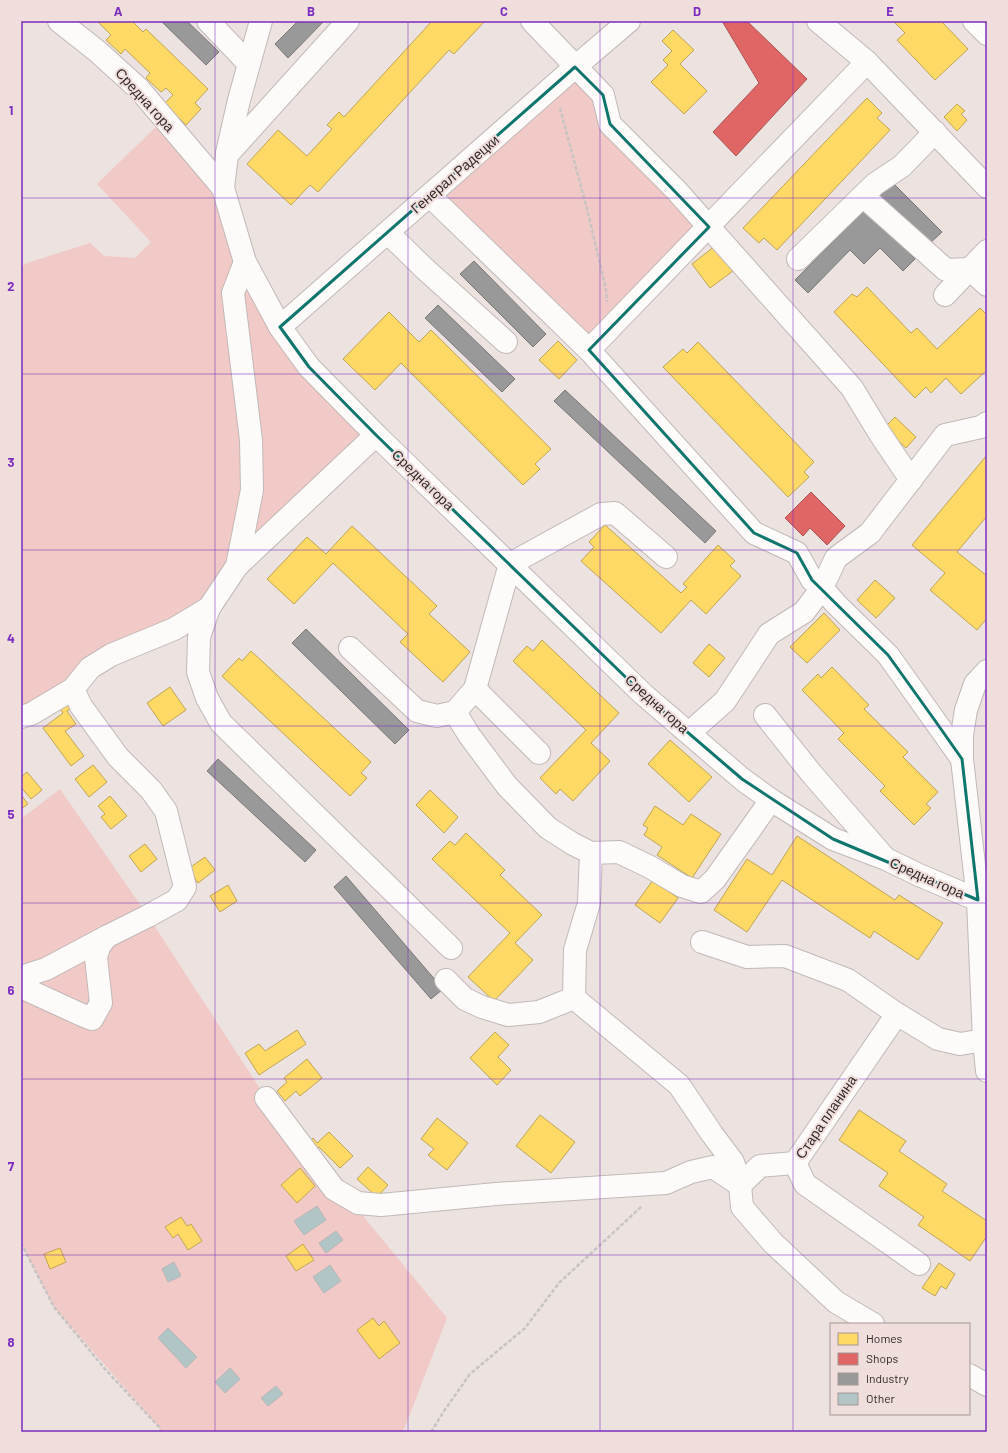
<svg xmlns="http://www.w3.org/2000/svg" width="1008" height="1453" font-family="Barlow,sans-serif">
<rect width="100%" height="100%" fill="#ece2e0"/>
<!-- green -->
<g fill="#f1c9c6">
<path d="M575,67L610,124L709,227L589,350L430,196Z"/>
<path d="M164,119L214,196L280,327L376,435L209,608L21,717V267L27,263L90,243L104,256L135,258L151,242L97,184Z"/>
<path d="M60,789L148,916L266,1098L447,1318L403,1432H161L159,1427L54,1307L21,1243V819Z"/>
</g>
<!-- homes -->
<g fill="#ffd966" stroke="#c1a453">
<path d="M97,21H132L143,32L146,29L208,89L195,103L201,109L186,125L164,104L173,95L166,88L161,92L146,78L150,73L125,49L121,54L106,40L111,35Z"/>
<path d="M432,21H485L454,54L449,50L318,192L310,185L291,205L247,164L278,130L307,156L332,129L327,125L339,112L344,117Z"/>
<path d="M893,21H941L968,49L935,80L897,40L905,33Z"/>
<path d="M673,30L694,50L680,64L707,91L684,114L651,82L668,65L663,60L672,51L662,41Z"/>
<path d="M867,98L882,113L877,118L890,130L777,250L764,238L759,243L743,228Z"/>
<path d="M957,104L965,111L961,114L967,120L957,131L944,117Z"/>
<path d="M715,246L733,271L710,288L692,264Z"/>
<path d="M867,287L911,333L917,328L937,349L980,308L987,315V370L961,394L946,378L931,393L926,387L915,398L834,312L852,294L857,297Z"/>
<path d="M389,312L419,342L431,330L551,449L535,464L540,469L523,485L401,363L375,390L343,359Z"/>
<path d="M558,341L577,360L559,379L539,360Z"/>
<path d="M698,342L814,462L804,472L809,477L788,497L663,367L683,349L687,353Z"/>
<path d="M895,417L916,437L906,448L884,428Z"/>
<path d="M987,455V516L957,552L987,576V618L977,630L930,590L945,573L912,545Z"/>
<path d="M605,525L681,593L687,587L683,584L718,545L735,561L730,566L741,576L706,614L691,600L661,633L581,561L594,547L589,542Z"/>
<path d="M352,526L437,606L429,614L470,652L443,682L400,642L408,634L333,563L294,604L267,579L307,537L326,554Z"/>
<path d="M875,580L895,598L876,618L857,600Z"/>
<path d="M824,613L840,630L807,663L790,647Z"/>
<path d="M542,640L619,713L591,743L610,761L573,801L560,789L556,794L540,778L586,730L513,661L527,646L533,651Z"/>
<path d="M709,644L725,658L709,677L693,663Z"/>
<path d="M251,651L371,762L361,773L367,778L350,796L222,676L239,658L242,661Z"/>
<path d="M832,667L869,705L864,709L908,752L903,757L938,792L926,804L931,808L914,825L880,791L885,786L838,739L844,733L802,690L818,674L821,678Z"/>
<path d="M170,687L186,710L163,726L147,703Z"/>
<path d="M67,698L73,707L67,711L76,724L65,731L84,756L71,766L43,728L63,713L57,705Z"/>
<path d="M670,740L712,777L689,802L648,764Z"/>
<path d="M93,765L107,782L89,797L75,779Z"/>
<path d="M27,772L42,790L31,799L21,787V777Z"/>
<path d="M430,790L458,817L444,833L416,805Z"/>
<path d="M21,795L28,804L21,809Z"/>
<path d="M110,796L127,816L111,829L101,817L105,814L98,806Z"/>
<path d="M655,806L683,825L691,814L721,834L692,878L657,855L662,847L644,835L648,828L643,825Z"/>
<path d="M466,833L505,870L500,875L542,915L515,943L533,960L494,1001L468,977L510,933L432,859L450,841L455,845Z"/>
<path d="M797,836L895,900L899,895L943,923L918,960L874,931L870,938L782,880L747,932L714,910L747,859L772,875Z"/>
<path d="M145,844L157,859L141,872L129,856Z"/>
<path d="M205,857L215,870L198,883L188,869Z"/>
<path d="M653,880L678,898L660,923L635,905Z"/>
<path d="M228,885L237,901L220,912L210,896Z"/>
<path d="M297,1030L306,1044L259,1075L245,1053L259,1044L265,1051Z"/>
<path d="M495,1032L509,1045L498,1057L511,1070L497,1085L470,1058Z"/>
<path d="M307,1059L322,1078L300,1096L296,1091L285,1101L277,1091L287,1082L284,1078Z"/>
<path d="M859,1110L906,1141L899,1151L947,1184L942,1191L987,1221V1236L970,1261L918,1225L924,1217L879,1186L888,1173L839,1140Z"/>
<path d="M540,1115L575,1142L551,1173L516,1146Z"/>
<path d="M437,1118L468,1143L447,1170L428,1155L434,1149L421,1139Z"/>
<path d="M329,1132L353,1156L340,1168L319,1147L312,1153L305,1146L313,1138L317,1143Z"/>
<path d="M368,1167L388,1185L377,1197L357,1179Z"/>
<path d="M300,1168L315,1186L297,1203L281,1185Z"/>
<path d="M181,1217L187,1226L191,1224L202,1241L188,1250L178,1234L173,1238L165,1227Z"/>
<path d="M303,1244L314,1260L296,1271L286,1256Z"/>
<path d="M60,1248L66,1262L50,1269L44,1254Z"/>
<path d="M939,1263L955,1274L946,1289L941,1286L935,1296L922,1288Z"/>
<path d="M373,1318L379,1326L384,1321L400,1343L379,1359L357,1330Z"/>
</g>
<!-- shops -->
<g fill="#e06666" stroke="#ab5453">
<path d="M722,21H747L807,79L736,156L713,132L759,83Z"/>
<path d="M811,492L845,526L827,545L810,528L803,536L785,518Z"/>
</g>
<!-- industry -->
<g fill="#999" stroke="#7a7777">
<path d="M161,21H187L219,52L206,65Z"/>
<path d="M298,21H324L288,58L275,44Z"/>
<path d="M892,182L942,232L928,245L879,195Z"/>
<path d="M865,209L915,259L903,271L880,248L864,264L850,250L808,293L795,280Z"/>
<path d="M474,261L546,334L533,347L460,274Z"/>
<path d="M438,305L515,379L502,392L425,318Z"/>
<path d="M565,390L716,531L705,543L554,401Z"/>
<path d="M306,629L409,730L395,744L292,643Z"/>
<path d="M218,759L316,850L305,862L207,771Z"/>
<path d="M346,876L443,989L431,999L334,887Z"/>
</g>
<!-- building -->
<g fill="#b1c5c6" stroke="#b7b6b6">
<path d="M317,1206L326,1220L304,1235L294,1221Z"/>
<path d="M336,1231L343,1240L326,1253L319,1243Z"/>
<path d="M174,1262L181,1276L168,1282L162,1269Z"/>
<path d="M330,1265L341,1281L324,1293L313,1277Z"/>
<path d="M168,1328L197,1357L186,1368L158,1338Z"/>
<path d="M230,1368L240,1379L225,1393L215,1382Z"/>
<path d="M276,1386L283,1394L268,1406L261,1398Z"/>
</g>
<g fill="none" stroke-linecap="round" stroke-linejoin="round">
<defs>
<g id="minor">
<path d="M59,21L97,51L139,89L223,188"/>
<path d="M208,21L249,64"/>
<path d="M348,21L227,155L223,188L245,262L280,327L309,367L376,435L237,566L209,608L199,637L198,672L207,698L221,723L451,948"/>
<path d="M532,21L603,95L610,124L676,190L852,388L880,434L911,480"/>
<path d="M974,21L987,34"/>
<path d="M867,62L987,187"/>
<path d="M227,153L239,100L261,21"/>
<path d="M430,196L589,350L867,62L818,21"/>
<path d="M863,196L946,270L970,269L987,285"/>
<path d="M388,233L425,269L506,342"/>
<path d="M798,259L875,184L902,166L935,132"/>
<path d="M945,295L987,251"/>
<path d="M280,327L575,67L629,21"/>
<path d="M589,350L754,533L797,553L812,580L822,588L836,604L888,655L962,759"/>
<path d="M376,435L643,694L742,779L771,800L833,839L886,859L919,875L978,900L987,902"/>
<path d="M237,566L252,490L251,440L233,293L245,262"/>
<path d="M350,648L417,711L437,716L455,712L475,689L510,564L601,514L615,513L666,557"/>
<path d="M987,671L975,684L966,710L962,735V759L978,900L984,1040L987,1071"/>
<path d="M475,689L539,753"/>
<path d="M455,712L469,735L507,786L548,828L573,844L591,853L589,903L575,950L574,998L679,1085L712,1134L733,1162L740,1185"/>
<path d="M765,715L811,773L884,857"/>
<path d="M21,717L31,714L73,689L90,668L111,655L174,629L209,608"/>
<path d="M689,733L725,701L769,634L804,612L822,588L836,558L870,533L945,435L981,427L987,423"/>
<path d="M591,853L619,852L650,867L682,886L701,892L715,879L771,800"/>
<path d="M702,942L747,957L785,956L848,980L897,1014"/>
<path d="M21,977L46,969L106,937"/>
<path d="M446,980L465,999L482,1007L508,1015L539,1012L574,998"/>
<path d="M21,987L82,1015L92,1019L101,1003L96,957L99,947L106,937L148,916L177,900L185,887L166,811L151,790L118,757L81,706L73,689"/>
<path d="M266,1098L334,1189L358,1203L381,1205L496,1194L666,1183L691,1172L713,1167L740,1185"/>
<path d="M795,1163L805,1184L919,1264"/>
<path d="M873,1324L836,1302L773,1243L742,1207L740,1185L760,1166L795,1163L897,1014L938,1039L960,1044L984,1040"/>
<path d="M969,1375L987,1385"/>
</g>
</defs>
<!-- minor casing -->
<use href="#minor" stroke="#c1b9b7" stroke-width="24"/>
<!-- path -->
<g stroke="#c7c4c3" stroke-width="2.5" stroke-dasharray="4 2" stroke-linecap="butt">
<path d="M560,108L587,209L606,289L607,302"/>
<path d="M21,1243L54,1307L105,1369L159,1427L161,1432"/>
<path d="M431,1432L444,1411L470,1374L525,1328L559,1283L642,1206"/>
</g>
<!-- minor -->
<use href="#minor" stroke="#fcfbfa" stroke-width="22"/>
</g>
<!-- marked area -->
<path fill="none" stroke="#0f766e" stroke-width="3" stroke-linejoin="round" d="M575,67L603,95L610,124L709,227L589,350L754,533L797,553L812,580L888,655L936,722L962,759L978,900L833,839L742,779L643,694L376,435L309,367L280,327Z"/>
<!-- grid -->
<path fill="none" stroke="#7b2cbf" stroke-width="1" stroke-opacity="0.55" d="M215,21V1432M408,21V1432M600,21V1432M793,21V1432M21,198H987M21,374H987M21,550H987M21,726H987M21,903H987M21,1079H987M21,1255H987"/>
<g text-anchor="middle" stroke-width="4" stroke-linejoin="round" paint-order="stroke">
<!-- street labels -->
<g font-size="14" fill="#302928" stroke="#f0dedc">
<text transform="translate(145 100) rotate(48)" y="5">Средна гора</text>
<text transform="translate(455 174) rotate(-41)" y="5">Генерал Радецки</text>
<text transform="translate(423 480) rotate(44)" y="5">Средна гора</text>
<text transform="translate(657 704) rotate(42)" y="5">Средна гора</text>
<text transform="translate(927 878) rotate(24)" y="5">Средна гора</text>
<text transform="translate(826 1117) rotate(-56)" y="5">Стара планина</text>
</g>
</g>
<!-- border -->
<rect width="1008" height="1453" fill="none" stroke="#f0dedc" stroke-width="44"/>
<!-- legend -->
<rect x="830" y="1323" width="140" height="92" fill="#f0dedc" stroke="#a39694"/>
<rect x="838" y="1333" width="20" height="12" fill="#ffd966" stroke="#a39694"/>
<text x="866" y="1343" font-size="12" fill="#302928">Homes</text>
<rect x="838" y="1353" width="20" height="12" fill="#e06666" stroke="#a39694"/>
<text x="866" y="1363" font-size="12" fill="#302928">Shops</text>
<rect x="838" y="1373" width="20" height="12" fill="#999999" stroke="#a39694"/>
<text x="866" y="1383" font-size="12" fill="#302928">Industry</text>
<rect x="838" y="1393" width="20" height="12" fill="#b1c5c6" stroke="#a39694"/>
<text x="866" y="1403" font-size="12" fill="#302928">Other</text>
<rect x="22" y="22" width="964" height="1409" fill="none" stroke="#7b2cbf" stroke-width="1.5"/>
<g font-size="13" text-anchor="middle" font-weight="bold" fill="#7b2cbf">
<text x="118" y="16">A</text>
<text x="311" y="16">B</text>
<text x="504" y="16">C</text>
<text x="697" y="16">D</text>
<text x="890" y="16">E</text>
<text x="11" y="115">1</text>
<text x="11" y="291">2</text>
<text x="11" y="467">3</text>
<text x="11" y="643">4</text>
<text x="11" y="819">5</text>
<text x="11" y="995">6</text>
<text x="11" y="1171">7</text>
<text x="11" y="1347">8</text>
</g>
</svg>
